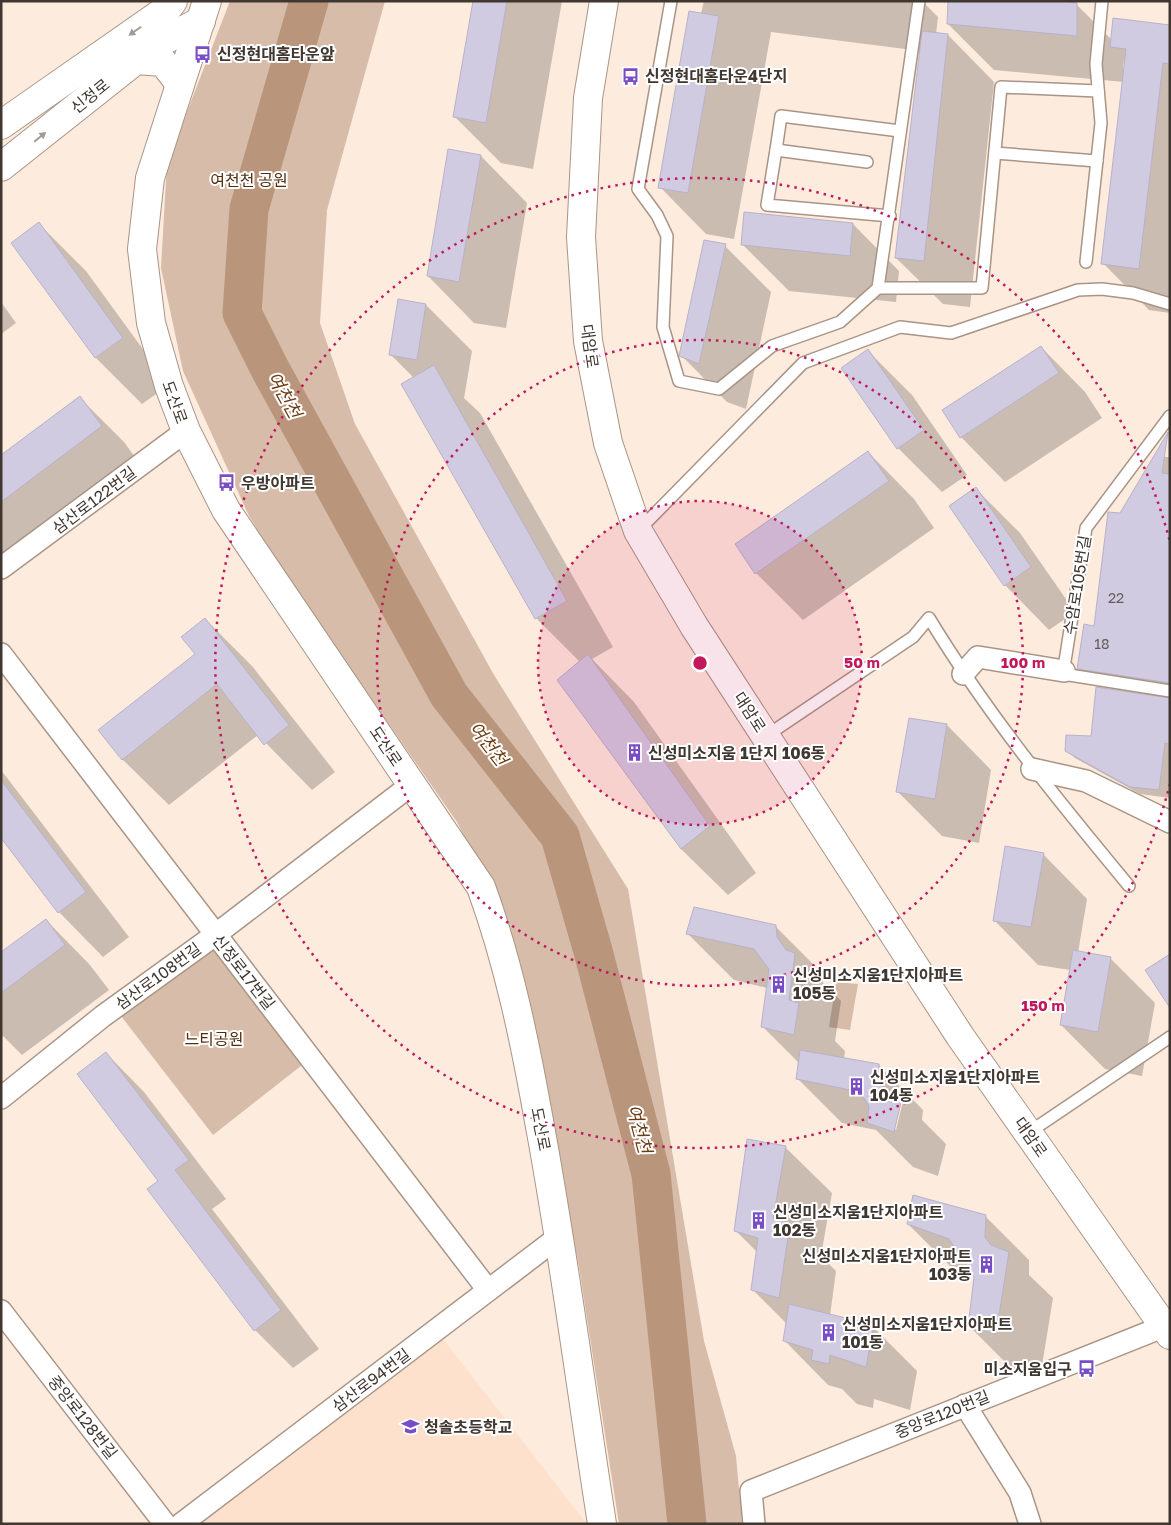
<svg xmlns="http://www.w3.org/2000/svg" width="1171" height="1525" font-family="'Golos Text','Noto Sans KR',sans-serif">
<rect width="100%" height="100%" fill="#fdebde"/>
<!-- built -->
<path fill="#fee1cc" d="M436,1330L587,1524H181Z"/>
<!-- green -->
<g fill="#d6bca9">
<path d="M230,1H385L327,210L320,323L355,424L494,675L628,889L704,1341L736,1456L742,1524H619L579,1267L521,981L490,887L457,822L295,589L249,516L183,371L161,268L167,163Z"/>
<path d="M215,944L306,1062L213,1135L121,1016Z"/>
<path d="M836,982L858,984L850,1030L829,1027Z"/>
</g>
<!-- shadow -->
<g fill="#0003" fill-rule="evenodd">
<path d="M475,1H562L533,169L501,163L455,117Z"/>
<path d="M704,1H922L938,17L936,34L948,35L994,82L970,307L943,304L896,258L921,51L771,32L734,239L706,234L660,187Z"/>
<path d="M1077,5L1112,40L1170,26V313L1149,310L1103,263L1124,82L994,70L948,24ZM1124,59L1126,62L1125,69H1123Z"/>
<path d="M481,156L527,203L506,328L474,323L428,276Z"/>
<path d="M39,224L86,271L169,385L142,404L96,358L13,243Z"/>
<path d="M853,224L899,271L896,302L789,291L742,244Z"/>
<path d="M725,246L771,292L746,409L727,402L681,355Z"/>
<path d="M1,302L16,323L1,334Z"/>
<path d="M426,305L472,351L464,398L480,413L613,647L592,659L634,702L756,873L728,895L681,849L559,680L580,662L536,618L414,378L390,354Z"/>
<path d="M1041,347L1085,392L1102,418L1005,482L961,437L944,411Z"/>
<path d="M868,351L912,395L967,475L942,492L898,448Z"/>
<path d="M80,398L124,442L145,471L1,567V457Z"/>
<path d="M868,452L914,499L934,528L803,620L756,573L736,544Z"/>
<path d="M1153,457H1170V689L1087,676L1078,668L1095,627L1120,515Z"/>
<path d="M975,488L1020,533L1075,612L1049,630L1005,585L950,506Z"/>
<path d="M205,619L252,666L335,772L312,790L258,735L169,805L122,759L197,654Z"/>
<path d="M1170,701V798L1140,794L1075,758L1066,750Z"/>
<path d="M947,725L991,770L979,843L942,836L898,792Z"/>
<path d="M1,770L129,937L103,957L59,912L1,836Z"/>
<path d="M1043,854L1087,899L1078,953L1110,958L1155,1003L1142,1076L1105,1069L1061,1025L1070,970L1038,965L994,920Z"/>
<path d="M46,920L90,965L109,990L22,1055L1,1034V954Z"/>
<path d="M775,926L822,973L823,983L841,1001L835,1041L845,1051L844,1059L879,1065L923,1110L922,1120L946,1144L938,1176L913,1167L876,1130L842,1123L798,1079L800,1064L762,1026L767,988L734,980L688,934ZM900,1100L903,1101L896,1130L894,1128Z"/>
<path d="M106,1053L144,1092L226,1199L212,1209L319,1349L293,1368L255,1330L159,1181Z"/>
<path d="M785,1147L832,1193L821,1256L836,1271L830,1316L873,1327L917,1371L910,1410L874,1399L873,1408L857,1404L842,1389L828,1385L784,1340L787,1324L753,1290L758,1253L736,1231Z"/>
<path d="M985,1216L1029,1260V1275L1053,1298L1040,1378L1014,1371L969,1326L974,1276L952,1268L908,1224Z"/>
</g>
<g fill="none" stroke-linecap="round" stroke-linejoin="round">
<!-- river -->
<path stroke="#b9957b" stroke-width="39" d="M309,1L249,209L242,313L270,369L449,695L560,836L593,951L651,1174L687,1524"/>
</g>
<!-- building -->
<g fill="#d1cbe2" stroke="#b8b2c9">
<path d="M473,1H507L486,123L453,117Z"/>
<path d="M948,1H1061L1077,3V36L947,24Z"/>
<path d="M689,11L719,16L688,193L658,188Z"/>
<path d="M1113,18L1170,25V64L1163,63L1139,269L1101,264L1126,49L1110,47Z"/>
<path d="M922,31L948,34L924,261L895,258Z"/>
<path d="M448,149L481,155L459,282L427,276Z"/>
<path d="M744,212L853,223L850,256L741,245Z"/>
<path d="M39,222L123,338L95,358L11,243Z"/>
<path d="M704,240L726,244L699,364L679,356Z"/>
<path d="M398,299L426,304L417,360L389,355Z"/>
<path d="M1041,346L1059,373L960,438L942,410Z"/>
<path d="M868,349L924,430L897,449L841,368Z"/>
<path d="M434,365L567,601L535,619L401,384Z"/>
<path d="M80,396L102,426L1,502V455Z"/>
<path d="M1168,432L1162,473L1170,474V683L1077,669L1084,624L1094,626L1108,512L1120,513Z"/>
<path d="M868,451L889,481L755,574L735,544Z"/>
<path d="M976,487L1031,567L1004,586L949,506Z"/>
<path d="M205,618L289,725L264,745L217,684L122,760L98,730L195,654L181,637Z"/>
<path d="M588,654L710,826L681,849L557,680Z"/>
<path d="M1096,687L1170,698V744L1165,743L1159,790L1130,787L1065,751L1066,735L1091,736Z"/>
<path d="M909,718L947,724L935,799L896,792Z"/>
<path d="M1,780L86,892L58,913L1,838Z"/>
<path d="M1005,846L1044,853L1031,927L993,921Z"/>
<path d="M694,907L776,925L777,937L786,950L795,953L789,1000L799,1003L794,1035L761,1027L769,969L754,949L686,934Z"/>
<path d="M46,919L65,945L1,993V952Z"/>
<path d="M1073,950L1111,957L1098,1032L1060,1025Z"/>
<path d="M1170,954V1008L1145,970Z"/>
<path d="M800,1050L879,1064L878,1080L886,1093L902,1098L894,1132L867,1123L869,1106L860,1092L796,1079Z"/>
<path d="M106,1052L189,1160L175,1170L281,1310L254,1331L147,1189L158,1181L77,1074Z"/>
<path d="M747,1139L786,1146L773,1218L790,1223L779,1298L751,1290L758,1238L734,1231Z"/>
<path d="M913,1195L986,1215L985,1237L991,1245L1009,1252L996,1334L968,1327L974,1277L949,1239L907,1224Z"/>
<path d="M789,1304L874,1325L866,1367L830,1355L829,1364L811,1360L813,1350L783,1341Z"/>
</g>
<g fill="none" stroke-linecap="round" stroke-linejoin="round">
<defs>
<g id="lane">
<path d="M671,1L638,189L657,215L667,236L663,327L679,381L719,389L772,346L840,322L878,288L919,1"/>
<path d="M776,150L767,205L890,216"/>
<path d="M995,153L1097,161"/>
<path d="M867,162L776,150L781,116L900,131"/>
<path d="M1086,262L1101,123L1096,64L1102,1"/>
<path d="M878,288H982L1001,87L1098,91"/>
<path d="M1170,416L1086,528L1063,674L1170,691"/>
<path d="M638,531L803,363L900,327L951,333L1078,290L1102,289L1133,293L1170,304"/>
<path d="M766,736L913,637L929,618C988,715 1057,799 1129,886"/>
<path d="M1028,1133L1170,1037"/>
</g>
<g id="street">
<path d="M1,568L186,431"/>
<path d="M1,654L488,1290"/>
<path d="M963,674L978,657L1064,671"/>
<path d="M1032,769L1086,781L1170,822"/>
<path d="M1,1098L103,1016L215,935L411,785"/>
<path d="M1,1311L165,1524"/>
<path d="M965,1405L1020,1493L1030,1524"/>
<path d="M181,1524L561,1235"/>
<path d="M754,1524L751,1491L1170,1324"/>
</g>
<g id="secondary">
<path d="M207,1L150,178L142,249L151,323L169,386L186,431L226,510L481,887C509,964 525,1042 539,1121C564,1255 581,1390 602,1524"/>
<path d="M604,1L588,98L581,237L588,341L608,443L638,531L694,626L960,1036L1170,1335"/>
<path d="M136,60L151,47L201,21"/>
<path d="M1,125L167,9L173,1"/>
<path d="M1,167L136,60L163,62L180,84"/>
</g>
</defs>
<!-- lane casing -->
<use href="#lane" stroke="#a99586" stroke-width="14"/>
<!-- street casing -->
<use href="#street" stroke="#a99586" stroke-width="24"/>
<!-- secondary casing -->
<use href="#secondary" stroke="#a99586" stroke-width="30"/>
<!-- lane -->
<use href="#lane" stroke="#fff" stroke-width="11"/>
<!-- street -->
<use href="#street" stroke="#fff" stroke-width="21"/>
<!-- secondary -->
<use href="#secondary" stroke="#fff" stroke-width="28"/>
</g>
<!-- one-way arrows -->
<defs><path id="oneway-solid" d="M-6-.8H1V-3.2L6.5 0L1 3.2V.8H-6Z" transform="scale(1.25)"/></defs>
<g fill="#a09b98">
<use href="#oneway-solid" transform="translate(135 31) rotate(145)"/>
<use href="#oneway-solid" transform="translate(40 137) rotate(-39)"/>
</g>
<!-- distance rings -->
<circle cx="700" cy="663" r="162" fill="#c2185b" fill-opacity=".12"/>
<g fill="none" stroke="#c2185b" stroke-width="2.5" stroke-dasharray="2.5 5">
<circle cx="700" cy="663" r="162"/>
<circle cx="700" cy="663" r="323"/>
<path d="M1170 784A485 485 0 1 1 1170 542"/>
</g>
<!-- icons -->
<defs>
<symbol id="bus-bare" viewBox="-9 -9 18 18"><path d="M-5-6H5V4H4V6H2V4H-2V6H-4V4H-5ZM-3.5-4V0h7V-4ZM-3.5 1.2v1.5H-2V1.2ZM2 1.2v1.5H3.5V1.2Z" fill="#794dc6" stroke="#fff" stroke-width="2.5" paint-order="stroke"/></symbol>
<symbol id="building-bare" viewBox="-9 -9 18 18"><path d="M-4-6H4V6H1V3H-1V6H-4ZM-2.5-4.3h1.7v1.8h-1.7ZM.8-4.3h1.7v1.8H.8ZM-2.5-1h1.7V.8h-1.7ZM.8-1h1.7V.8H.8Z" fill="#794dc6" stroke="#fff" stroke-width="2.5" paint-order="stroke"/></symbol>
<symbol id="school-bare" viewBox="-9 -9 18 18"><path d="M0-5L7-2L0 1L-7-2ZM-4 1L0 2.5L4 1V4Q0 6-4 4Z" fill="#794dc6" stroke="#fff" stroke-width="2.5" paint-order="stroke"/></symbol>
</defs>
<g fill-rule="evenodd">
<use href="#bus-bare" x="190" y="42" width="25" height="25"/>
<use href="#bus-bare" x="618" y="64" width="25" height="25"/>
<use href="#bus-bare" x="214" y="470" width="25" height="25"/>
<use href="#building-bare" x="622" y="740" width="25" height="25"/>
<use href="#building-bare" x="766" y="972" width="25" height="25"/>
<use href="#building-bare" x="844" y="1074" width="25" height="25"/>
<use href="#building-bare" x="746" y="1208" width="25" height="25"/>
<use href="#building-bare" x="974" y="1252" width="25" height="25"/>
<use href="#building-bare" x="816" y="1320" width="25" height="25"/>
<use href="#bus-bare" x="1074" y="1356" width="25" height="25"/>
<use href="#school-bare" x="398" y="1414" width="25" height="25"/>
</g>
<g text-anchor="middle" stroke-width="4" stroke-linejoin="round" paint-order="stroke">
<!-- number labels -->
<g font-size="14" fill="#645c5d">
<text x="1116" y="603">22</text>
<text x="1102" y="649">18</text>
</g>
<!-- poi labels -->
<g font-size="16" font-weight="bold" fill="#403731" stroke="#fff" text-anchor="start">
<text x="217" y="60">신정현대홈타운앞</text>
<text x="645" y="82">신정현대홈타운4단지</text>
<text x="241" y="489">우방아파트</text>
<text x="648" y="759">신성미소지움 1단지 106동</text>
<text x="793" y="981">신성미소지움1단지아파트<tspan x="793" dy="18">105동</tspan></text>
<text x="870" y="1083">신성미소지움1단지아파트<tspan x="870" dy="18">104동</tspan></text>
<text x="773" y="1218">신성미소지움1단지아파트<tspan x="773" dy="18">102동</tspan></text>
<text x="972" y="1262" text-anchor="end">신성미소지움1단지아파트<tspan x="972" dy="18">103동</tspan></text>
<text x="842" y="1330">신성미소지움1단지아파트<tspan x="842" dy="18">101동</tspan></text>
<text x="1072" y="1375" text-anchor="end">미소지움입구</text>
<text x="424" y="1433">청솔초등학교</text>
</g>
<!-- street labels -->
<g font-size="16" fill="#403731" stroke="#fff">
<text transform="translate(90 96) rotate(-39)" y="6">신정로</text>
<text transform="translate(590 346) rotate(82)" y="6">대암로</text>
<text transform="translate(175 402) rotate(70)" y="6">도산로</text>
<text transform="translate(94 500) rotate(-37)" y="6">삼산로122번길</text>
<text transform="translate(1077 585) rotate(-81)" y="6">수암로105번길</text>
<text transform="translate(750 712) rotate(57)" y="6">대암로</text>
<text transform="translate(386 746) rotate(56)" y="6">도산로</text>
<text transform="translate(244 972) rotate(52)" y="6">신정로17번길</text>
<text transform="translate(158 976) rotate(-36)" y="6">삼산로108번길</text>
<text transform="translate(541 1129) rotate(79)" y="6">도산로</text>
<text transform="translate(1031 1137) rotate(55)" y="6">대암로</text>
<text transform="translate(371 1380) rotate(-37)" y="6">삼산로94번길</text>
<text transform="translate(942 1414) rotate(-22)" y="6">중앙로120번길</text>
<text transform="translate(83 1417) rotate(52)" y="6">중앙로128번길</text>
</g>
<!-- park labels -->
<g font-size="16" fill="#532e0e" stroke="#fff">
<text x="249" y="186">여천천 공원</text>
<text x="214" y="1045">느티공원</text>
</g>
<!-- water labels -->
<g font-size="18" font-style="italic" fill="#6e3d13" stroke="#fff">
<text transform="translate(284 395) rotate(61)" y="6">여천천</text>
<text transform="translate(488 744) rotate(52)" y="6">여천천</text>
<text transform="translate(639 1129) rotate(75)" y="6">여천천</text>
</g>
</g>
<circle cx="700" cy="663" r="8" fill="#c2185b" stroke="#fff" stroke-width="2.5"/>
<g font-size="15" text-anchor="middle" font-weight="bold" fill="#c2185b" stroke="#fff" stroke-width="4" stroke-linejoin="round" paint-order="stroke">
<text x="862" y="668">50 m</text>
<text x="1023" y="668">100 m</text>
<text x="1043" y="1011">150 m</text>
</g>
<!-- border -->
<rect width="1171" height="1525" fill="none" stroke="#403731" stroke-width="5"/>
</svg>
